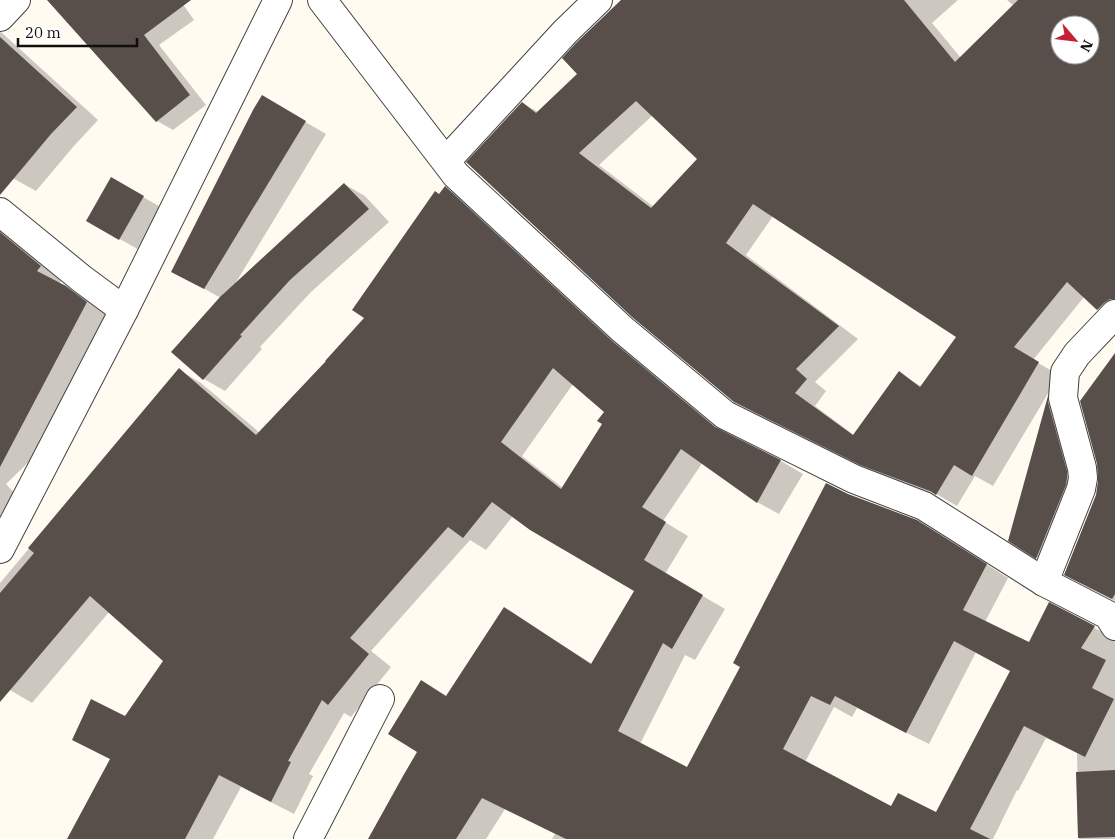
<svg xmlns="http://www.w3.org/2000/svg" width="1115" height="839" font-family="'IBM Plex Serif',serif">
<rect width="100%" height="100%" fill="#fffbf1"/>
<!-- shadow -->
<g fill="#0003" fill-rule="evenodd">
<path d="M48,0H180L194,20L159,45L206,105L173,130L157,121Z"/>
<path d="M623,0H958L932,23L961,58L1014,6L1007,0H1115V319L1098,309L1084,297L1033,360L1059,375L993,486L975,476L957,506L931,491L930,493L936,497L882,476L755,413L734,401L522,103L538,112L578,74ZM1060,25H1090V55H1060ZM653,115L699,159L654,207L599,165ZM773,216L957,337L922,387L899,373L854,435L815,406L826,391L815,382L858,339L746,255Z"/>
<path d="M0,9L11,15L1,32L98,120L73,147L36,191L0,171Z"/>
<path d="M283,109L326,134L235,284L344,184L365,196L389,222L311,292L260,347L262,349L225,391L204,379L221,298L194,283Z"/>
<path d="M112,179L164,209L141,251L88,221Z"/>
<path d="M445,188L467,200L634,355L732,437L781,461L803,474L779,514L757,502L703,462L663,521L688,536L665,574L725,609L695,660L685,655L640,744L688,768L848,495L939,534L1008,578L985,622L1030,644L1050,604L1115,639V839H1079L1077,753L1046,738L1018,791L1017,790L993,839H552L555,834L505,809L486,839H369L419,752L422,682L447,697L504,609L526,622L592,664L636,591L513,516L486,550L470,540L371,651L391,667L351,717L344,713L309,774L313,776L294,814L241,787L213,839H72L111,759L96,752L125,718L165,661L109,612L32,703L10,690L0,683V583L179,370L201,383L260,433L366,318L440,195ZM573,384L605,411L604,424L563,488L522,456ZM976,652L1011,671L937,814L892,808L805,762L834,707L852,717L857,708L929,744Z"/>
<path d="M0,225L62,279L59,284L89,301L109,316L45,446L6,484L24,503L0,526Z"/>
<path d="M1115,355V601L1086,586Z"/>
<path d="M1048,397L1068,409L1087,484L1058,570L1009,540Z"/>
</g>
<!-- building -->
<g fill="#584f4b" fill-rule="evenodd">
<path d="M47,0H191L144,35L190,95L156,122Z"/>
<path d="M621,0H904L955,62L1018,0H1115V299H1110L1104,303L1097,310L1067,282L1014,347L1039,362L972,476L954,465L936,495L930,491L860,465L734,402L632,317L466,162L522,102L536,113L577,74L562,58L576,43ZM1060,25H1090V55H1060ZM636,101L697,159L651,208L579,153ZM753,204L956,337L920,387L899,371L853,435L795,393L807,379L796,369L839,326L726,243Z"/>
<path d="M0,37L77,107L51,134L0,195Z"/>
<path d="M262,95L306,121L204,289L171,272L253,110Z"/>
<path d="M111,177L144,196L119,240L86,221Z"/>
<path d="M344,183L369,209L290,280L240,335L242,336L203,380L171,352L220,297Z"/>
<path d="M445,186L611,340L715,427L781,460L757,503L681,449L642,507L666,522L644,560L703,595L672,649L663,643L618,731L687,767L740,667L733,663L826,483L848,494L917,520L987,564L963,610L1029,642L1049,602L1095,626L1081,648L1106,660L1092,688L1114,699L1085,757L1024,726L970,829L990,839H566L482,798L456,839H368L403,776L417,752L388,734L421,680L446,696L504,607L591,664L634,591L530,530L492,502L463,538L448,527L350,638L369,654L328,705L322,700L288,761L291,762L271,802L219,775L185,839H67L110,759L72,740L91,699L125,716L163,661L90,596L0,702V593L34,553L28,548L179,368L256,435L326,361H325L364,318L352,310L435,191L439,194ZM553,368L604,412L597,421L602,424L561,489L501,442ZM954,641L1010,671L936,812L898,793L891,806L783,749L811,696L830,705L835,696L906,733Z"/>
<path d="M0,232L41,266L37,271L66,286L87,302L0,467Z"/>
<path d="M1115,353V594L1112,599L1064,575L1096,495L1098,481L1097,464L1080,401Z"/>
<path d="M1048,396V402L1067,471V477L1066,485L1036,559L1008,541Z"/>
<path d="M1115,770V837L1078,838L1076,772Z"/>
</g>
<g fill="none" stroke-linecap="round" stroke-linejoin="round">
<defs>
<g id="street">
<path d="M322,0L456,175L622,329L725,415L854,479L924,506L1044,582L1108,615L1115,626"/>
<path d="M0,17L16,0"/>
<path d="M446,161L565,32L598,0"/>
<path d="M0,212L82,279L124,310"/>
<path d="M0,549L124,310L278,0"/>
<path d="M1044,582L1081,489L1083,478L1082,468L1063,398L1065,372L1077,354L1115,314"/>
<path d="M308,839L380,699"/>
</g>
</defs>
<!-- street casing -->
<use href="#street" stroke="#424242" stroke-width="30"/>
<!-- street -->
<use href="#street" stroke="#fff" stroke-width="28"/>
</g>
<!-- north arrow -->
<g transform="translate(1075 40) rotate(118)"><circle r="24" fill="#ffffff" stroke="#9f9f9f"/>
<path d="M0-4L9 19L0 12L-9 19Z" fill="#c62035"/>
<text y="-8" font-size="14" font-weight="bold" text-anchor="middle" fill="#0f0f0f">N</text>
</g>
<!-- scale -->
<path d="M18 38v8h119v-8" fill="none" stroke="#0f0f0f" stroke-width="2.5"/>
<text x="25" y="38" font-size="15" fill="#0f0f0f" stroke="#ffffff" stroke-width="4" paint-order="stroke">20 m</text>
</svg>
